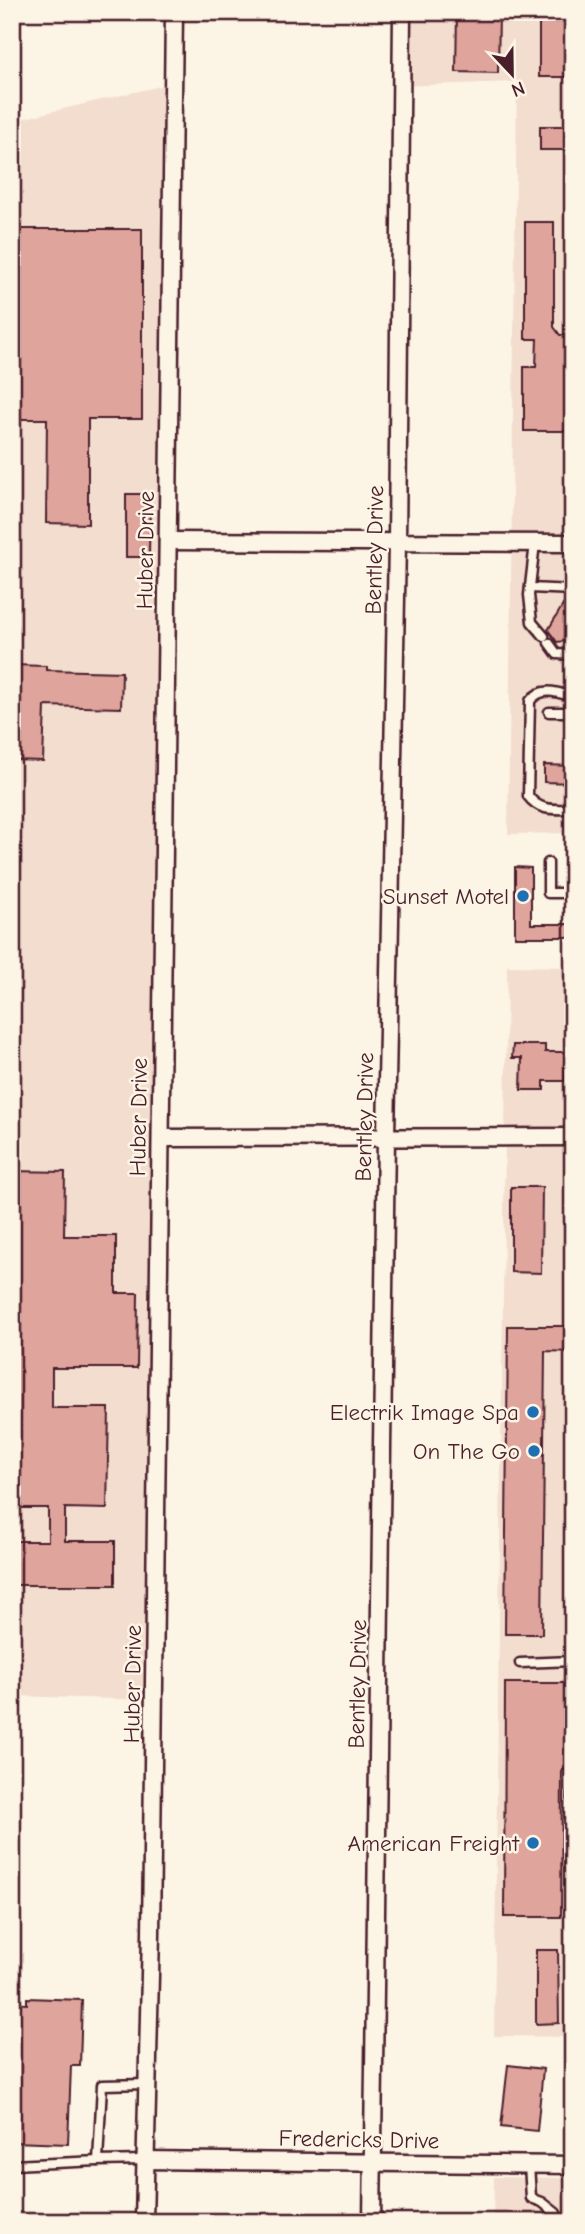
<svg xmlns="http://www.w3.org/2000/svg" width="585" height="2234" font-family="'Comic Neue',sans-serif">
<rect width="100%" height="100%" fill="#fcf5e5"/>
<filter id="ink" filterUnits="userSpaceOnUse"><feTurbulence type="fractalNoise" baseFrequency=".0143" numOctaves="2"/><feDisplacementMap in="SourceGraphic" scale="14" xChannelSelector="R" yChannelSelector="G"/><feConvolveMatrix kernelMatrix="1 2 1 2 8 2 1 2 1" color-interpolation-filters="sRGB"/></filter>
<g filter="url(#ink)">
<!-- built -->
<g fill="#f3ddcf">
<path d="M402,12H573V833L508,834L517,82L400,86Z"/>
<path d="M173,83L151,1700L12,1696V121Z"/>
<path d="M507,966L573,967V2037L494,2036Z"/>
<path d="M494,2177L573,2178V2222H493Z"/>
</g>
<!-- building -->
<g fill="#dfa59d" stroke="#4a1f2b" stroke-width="2">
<path d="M457,12H499L498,73L456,72Z"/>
<path d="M539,12H570V27H573V66H569V77H539Z"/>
<rect x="540" y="126" width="33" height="24"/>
<path d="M525,222H554V327L560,335H573V431H524V367H536L537,339H525Z"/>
<path d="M12,229H142V419H88V524L46,523L47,419H12Z"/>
<path d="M126,494H150L149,557H126Z"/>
<path d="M563,605L573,615V640L557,642L548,630Z"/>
<path d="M12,665L46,666V670L122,672L121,708L45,706L43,761L12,760Z"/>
<path d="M544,765L573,766V783L544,782Z"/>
<path d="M515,867L531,868V924H573V937H515Z"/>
<path d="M513,1045H545V1052H565V1081H544V1090H521L522,1058H512Z"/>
<path d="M12,1171L65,1172L64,1236H116V1293H138L137,1368H52V1408H109L107,1509L65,1508V1541H115V1585H12V1541H48V1508H12Z"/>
<path d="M511,1187H542L541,1273L511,1272Z"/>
<path d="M508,1326H573V1352L545,1351L542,1634H505Z"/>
<path d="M505,1683H572L571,1770H562L561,1917H504Z"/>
<path d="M536,1950H558L559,2023L536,2024Z"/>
<path d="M27,1998L82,2000L80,2066H71L68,2144L12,2142V2003L27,2004Z"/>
<path d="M508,2065L543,2069L537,2131L501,2127Z"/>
</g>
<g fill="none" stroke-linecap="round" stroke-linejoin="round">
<defs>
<g id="service">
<path d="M573,234L571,315H573"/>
<path d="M535,543L529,595L532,622L544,636"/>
<path d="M530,588L573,590"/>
<path d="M549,643L557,654L573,655"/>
<path d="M573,697C557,692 541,686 530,701L528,796C540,812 554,809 573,809"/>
<path d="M549,712H573"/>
<path d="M548,863V893H573"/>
<path d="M520,1663L573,1661"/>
<path d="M573,1782L571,1909H573"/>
<path d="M144,2160L98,2161L102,2085L147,2084"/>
<path d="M529,2164L531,2198L542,2202L556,2213L558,2222"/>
<path d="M12,2165L98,2161"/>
</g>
<g id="minor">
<path d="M168,541L573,543"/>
<path d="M161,1138L573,1137"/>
<path d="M144,2160L573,2165"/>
<path d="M144,2222L151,1934L174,12"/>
<path d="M372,2222L386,1137L397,543L402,12"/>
</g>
</defs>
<!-- service casing -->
<use href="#service" stroke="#4a1f2b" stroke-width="13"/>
<!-- minor casing -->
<use href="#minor" stroke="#4a1f2b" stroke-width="21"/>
<!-- service -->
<use href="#service" stroke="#fcf5e5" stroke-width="8"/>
<!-- minor -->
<use href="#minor" stroke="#fcf5e5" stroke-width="16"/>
</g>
</g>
<!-- markers -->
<g fill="#1f6fb2" stroke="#fcf5e5" stroke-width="2.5">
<circle cx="523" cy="896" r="7"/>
<circle cx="533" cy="1412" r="7"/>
<circle cx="534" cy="1451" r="7"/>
<circle cx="533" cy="1843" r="7"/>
</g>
<g text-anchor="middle" stroke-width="5" stroke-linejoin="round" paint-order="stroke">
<!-- street labels -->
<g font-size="23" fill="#4a1f2b" stroke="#fcf5e5">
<text transform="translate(145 550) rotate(-89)" y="8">Huber Drive</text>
<text transform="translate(374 550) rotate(-89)" y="8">Bentley Drive</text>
<text transform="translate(138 1117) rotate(-89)" y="8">Huber Drive</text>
<text transform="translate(364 1117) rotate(-89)" y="8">Bentley Drive</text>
<text transform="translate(132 1684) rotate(-89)" y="8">Huber Drive</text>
<text transform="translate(357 1684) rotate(-89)" y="8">Bentley Drive</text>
<text transform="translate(359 2139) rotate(1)" y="8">Fredericks Drive</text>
</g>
<!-- poi labels -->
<g font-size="23" fill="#4a1f2b" stroke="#fcf5e5" text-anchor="end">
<text x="509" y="904">Sunset Motel</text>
<text x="519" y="1420">Electrik Image Spa</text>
<text x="520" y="1459">On The Go</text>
<text x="519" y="1851">American Freight</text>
</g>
</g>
<!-- margin -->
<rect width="585" height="2234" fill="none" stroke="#fcf5e5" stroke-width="42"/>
<rect x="21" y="21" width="543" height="2192" fill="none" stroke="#4a1f2b" stroke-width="2.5" filter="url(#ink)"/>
<!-- north arrow -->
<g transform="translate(512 74) rotate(158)" stroke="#fcf5e5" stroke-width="5" paint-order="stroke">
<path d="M0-5L12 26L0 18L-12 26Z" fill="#4a1f2b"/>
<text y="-10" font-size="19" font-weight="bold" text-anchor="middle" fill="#4a1f2b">N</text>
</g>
</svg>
